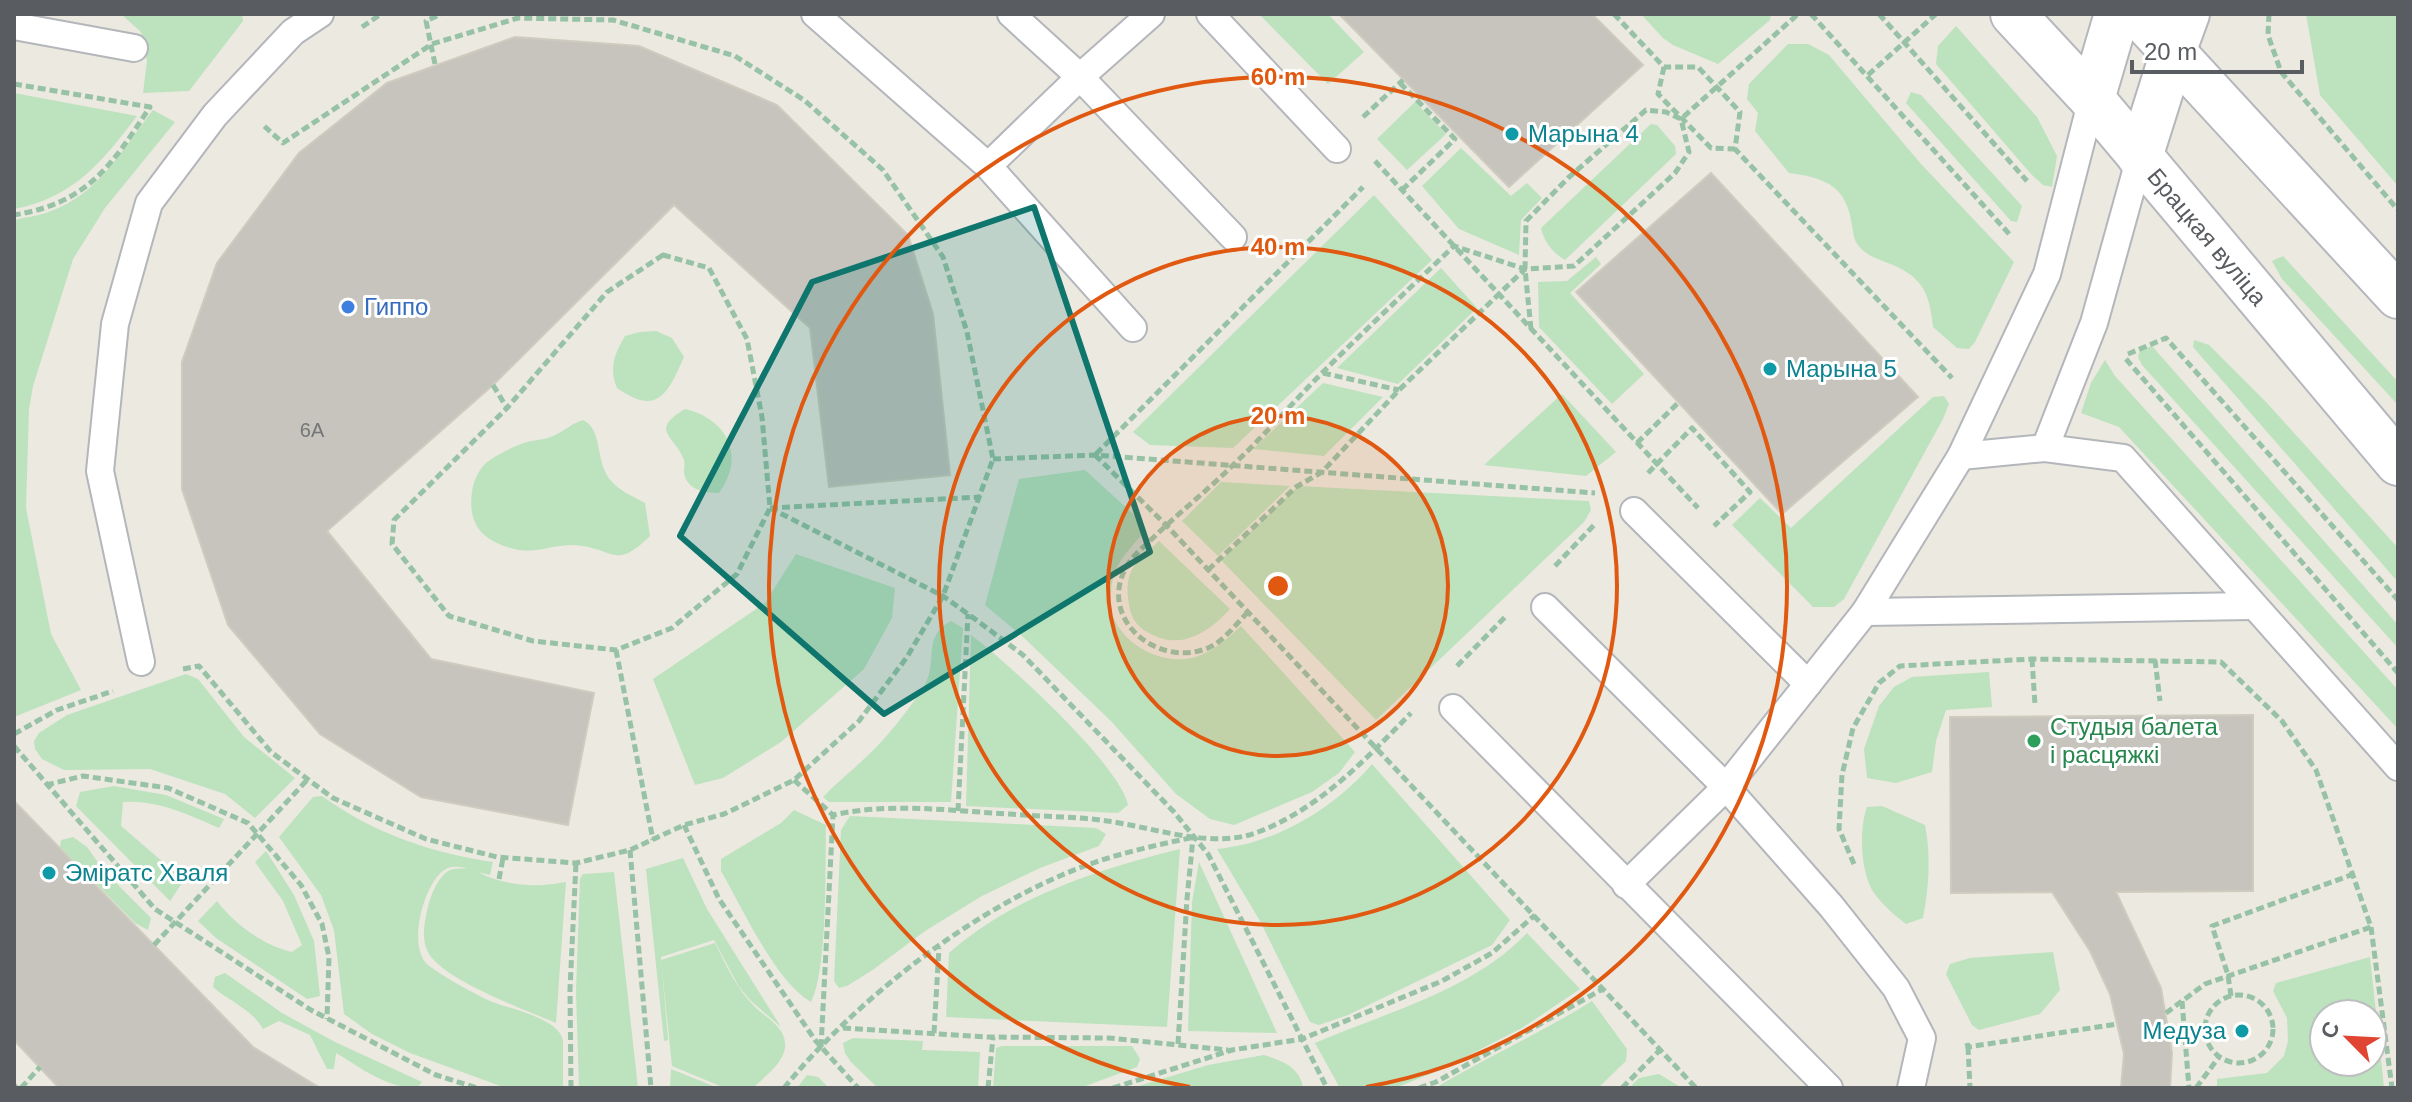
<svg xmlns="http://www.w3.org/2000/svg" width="2412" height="1102" font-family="Helvetica,sans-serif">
<rect width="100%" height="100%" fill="#ebe9e0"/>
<!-- green -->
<g fill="#bde2be" fill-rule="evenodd">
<path d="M121,14H242L243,21L189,91L143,93L147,61L141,32Z"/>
<path d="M1259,14H1328L1364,52L1328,84Z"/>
<path d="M1641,14H1771L1770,20L1718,64L1673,45L1663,38Z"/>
<path d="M2306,14H2398V186L2320,95Z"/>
<path d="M1956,26L2037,117L2057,156L2052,187L2043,185L2031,174L1936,64L1938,46Z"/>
<path d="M1788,44H1808L1829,55L1921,164L2014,262L1975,342L1969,349L1957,348L1933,327C1930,296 1924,278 1893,265C1884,261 1872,258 1865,252C1852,242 1854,234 1851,220C1845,184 1821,177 1789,173L1755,131L1758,113L1747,99L1749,84Z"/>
<path d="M1911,92L1921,95L2022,206L2017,222L2011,221L1906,103Z"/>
<path d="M14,93L137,116C102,162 73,198 14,209Z"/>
<path d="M1415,102L1446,134L1407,170L1377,139Z"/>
<path d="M153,110L175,122L105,208L73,259L33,386L29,409L26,508L51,634L81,690L14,717V220C26,217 40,216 51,211C99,194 123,148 153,110Z"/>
<path d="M1651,124L1657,125L1675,146L1676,154L1565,260C1553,253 1544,242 1541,228Z"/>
<path d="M1461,148L1511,196L1527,183L1542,198L1521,220L1519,255L1459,229L1422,186Z"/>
<path d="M1374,195L1432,260L1233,448L1150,445L1133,432Z"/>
<path d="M2283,256L2398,382V405L2282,279L2272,261Z"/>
<path d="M1596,257L1601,264L1570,293L1644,374L1612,404L1539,327L1538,282L1567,281Z"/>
<path d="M1441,268L1477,308L1398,384L1337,368Z"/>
<path d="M656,331L672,338L684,357C668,393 658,417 617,388C609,368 614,355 625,336L640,332Z"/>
<path d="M2194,340L2209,345L2266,402L2398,548V582L2193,347Z"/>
<path d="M2152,346L2398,625V648L2142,365L2138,357L2140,350Z"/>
<path d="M2105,360L2115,376L2398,690V729L2119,427L2081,413L2091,383Z"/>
<path d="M1323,383L1383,397L1324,456L1253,449Z"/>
<path d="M1562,394L1616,452L1586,476L1484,465Z"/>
<path d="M1944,396L1949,404L1943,419L1844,599L1834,607H1813L1732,525L1760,498L1791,528L1933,397Z"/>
<path d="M685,409C728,419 746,457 719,493C705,493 687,490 684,473C684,469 685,463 684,460C676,436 648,431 685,409Z"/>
<path d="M583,420C604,430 594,463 612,482C620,491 634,497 645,503L650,536C614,571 615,548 574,545C556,544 537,553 519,550C486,543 467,528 472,492C473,483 477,473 484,465C492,457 511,448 521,444C533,439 546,441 557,434C567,429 571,424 583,420Z"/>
<path d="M1085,470L1143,523L1146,530C1134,544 1119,558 1114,575C1111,585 1109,603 1111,612C1123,647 1167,669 1201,655C1217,648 1229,637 1241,626L1355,752L1339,773L1312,792L1234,825L1210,819L1176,794L1111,721L1022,636L985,605L1019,479Z"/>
<path d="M1221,482L1290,486L1218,556L1182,521Z"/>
<path d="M1298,486L1589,501L1591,510L1584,522L1376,720L1221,560Z"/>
<path d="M1159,541L1230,609C1208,633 1180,651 1149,633C1134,625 1130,615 1128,598C1127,589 1127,577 1133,568C1139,558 1151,549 1159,541Z"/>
<path d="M796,554L895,588L892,618L864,669L781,742L723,778L695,785L653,679L765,603Z"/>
<path d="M951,621L963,628L951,802H829L823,797C836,783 851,772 864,759C886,739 908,711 924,686C939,661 921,637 951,621Z"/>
<path d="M971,635C1007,662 1120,765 1128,805L1118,813L966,806Z"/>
<path d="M1989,672L1992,707L1946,710L1936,741L1932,772L1896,783L1867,778L1864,749L1879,706L1894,687L1912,677Z"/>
<path d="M186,674L198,679L244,737L295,778L255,818L225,794L150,769L64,770L42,759L35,749L34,741L39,733L67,715Z"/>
<path d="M1372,764L1510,920L1492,945L1348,1015L1319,1025L1310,1022L1260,921L1217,849C1275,844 1335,808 1372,764Z"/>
<path d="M114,786L166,795L224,819L219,828C190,815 156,799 123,802L121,826L184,880L170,901L76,806L80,792Z"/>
<path d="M322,796C373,833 431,853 493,862L490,875L478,872C504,886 537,888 566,882L556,1023C526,1010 439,979 427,950C421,936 425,920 428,907C431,895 438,876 450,870C454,868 463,869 467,868C459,867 450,865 443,871C424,885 408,943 426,963C433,971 478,996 490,1001C509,1009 560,1018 563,1041V1088H506L410,1053L372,1034L344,1014L334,930L321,895L279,837L313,797Z"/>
<path d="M1882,806L1925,825C1931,856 1929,886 1923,918L1906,924C1894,915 1882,904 1874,893C1860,873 1859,828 1867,807Z"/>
<path d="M794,810L826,825C825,866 828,970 811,1002C775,981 743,909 721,871V859L781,823Z"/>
<path d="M850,816L1096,828L1106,834L1099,846L1040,868L982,896L925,931L874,969L847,986L839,988L834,981L841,830Z"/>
<path d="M73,837L87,847L105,872L151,918L148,930L135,923L60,847L61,840Z"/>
<path d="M1180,849L1167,1027L946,1017L949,953C1012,897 1099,869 1180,849Z"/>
<path d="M266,851L294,895L314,941L320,996L307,999L216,938L198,921L217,901C234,924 263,945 292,952L302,945L283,901L255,862Z"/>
<path d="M683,858L707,909L781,1027L751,1001L739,987L714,940L661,957L668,1040L664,1041L646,869Z"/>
<path d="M1199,862L1277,1033L1188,1031L1192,902Z"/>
<path d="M614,872L638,1088H579L576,991L580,879L583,874Z"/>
<path d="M1527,933L1580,989L1522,1028L1440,1070L1395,1088H1340L1315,1043C1387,1012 1472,991 1527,933Z"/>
<path d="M715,943C726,965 736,988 754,1006C765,1017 784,1026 785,1043C787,1061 764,1077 753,1088H725L672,1066L661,960Z"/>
<path d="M2053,952L2060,990L2040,1014L1979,1030L1972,1025L1946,974L1950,964L1970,958Z"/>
<path d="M2370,957L2384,1088H2217V1079L2267,1073L2284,1056L2288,1041L2287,1018L2273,991L2276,983ZM2324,1014H2372V1062H2324Z"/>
<path d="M225,973L282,1013L335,1042L422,1082L417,1088C387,1088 361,1068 336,1053L334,1069H327L310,1035L279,1021L263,1029C252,1009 230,1002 213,987L215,977Z"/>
<path d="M1592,1001L1627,1049L1626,1061L1598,1088H1435C1487,1057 1541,1033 1592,1001Z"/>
<path d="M853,1038L923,1041L922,1050L980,1052L978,1088H878L851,1062L845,1053L843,1043Z"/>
<path d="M1002,1046H1132L1140,1059L1137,1067L1080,1088H993L996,1048Z"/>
<path d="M1264,1055C1282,1061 1300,1067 1303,1088H1132L1208,1065Z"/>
<path d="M671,1069L718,1088H670Z"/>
<path d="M1659,1074L1682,1088H1629L1639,1078Z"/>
<path d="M807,1075L818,1077L829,1088H797Z"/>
</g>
<!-- building -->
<g fill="#c6c4bd" stroke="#cfcbbf" stroke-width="2">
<path d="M1339,14H1592L1643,65L1509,187Z"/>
<path d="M515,37L639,46L777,105L908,235L933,314L950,475L829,487L810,328L674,205L493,385L327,531L431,659L594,693L568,825L421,797L320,734L228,625L182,489V362L217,263L299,153L387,83Z"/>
<path d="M1711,173L1918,397L1782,514L1576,292Z"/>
<path d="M2253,715V891L2116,892L2161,988L2172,1053L2170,1088H2121L2124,1054L2110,994L2090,951L2052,892L1951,893L1950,717Z"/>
<path d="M14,801L253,1047L320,1088H59L14,1040Z"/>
</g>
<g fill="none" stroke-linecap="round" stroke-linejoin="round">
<defs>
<g id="lane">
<path d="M815,14L988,166L1133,328"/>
<path d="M1011,14L1080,77L1151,14"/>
<path d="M1210,14L1337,149"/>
<path d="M14,26L134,48"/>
<path d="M988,166L1080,77L1233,237"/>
<path d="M2045,448L2094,323L2140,157"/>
<path d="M1961,456L2045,448L2123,458L2398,767"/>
<path d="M1634,511L1808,684"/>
<path d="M1545,607L1726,787L1831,906L1896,988L1922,1038L1911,1088"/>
<path d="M1865,612L2252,606"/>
<path d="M141,662L100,471L115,324L149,203L215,115L293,32L320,14"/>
<path d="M1453,708L1829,1088"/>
<path d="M1626,885L1726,787L1808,684L1865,612L1961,456L2047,274L2092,99"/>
</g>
<g id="secondary">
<path d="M2013,14L2092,99L2398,463"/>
<path d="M2138,14L2398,296"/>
<path d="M2092,99L2117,14"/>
<path d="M2140,157L2173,52L2187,14"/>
</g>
</defs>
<!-- lane casing -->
<use href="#lane" stroke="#b3b6ba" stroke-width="30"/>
<!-- secondary casing -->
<use href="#secondary" stroke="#b4b7bc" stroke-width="48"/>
<!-- path -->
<g stroke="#97c2a5" stroke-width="5" stroke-dasharray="8 4" stroke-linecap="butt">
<path d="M1614,14L1664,67H1698L1740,112L1735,149L1952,378"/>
<path d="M1811,14L2011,236"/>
<path d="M1879,14L2027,181"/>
<path d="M2269,14L2268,35L2281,72L2398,210"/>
<path d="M362,27L381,14"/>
<path d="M435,64L426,21L441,14"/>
<path d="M1664,67L1658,94L1711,148L1735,149"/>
<path d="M1868,75L1936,14"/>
<path d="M1400,83L1455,139L1402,190"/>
<path d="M14,84L150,107C111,166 88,203 14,215"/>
<path d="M1363,117L1403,80"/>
<path d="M1375,161L1698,508"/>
<path d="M663,255L709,268L747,339L762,417L770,508L737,574L672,628L616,650L533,641L449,616L392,544L394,520L507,408L607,292Z"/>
<path d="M1531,329L1525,269L1526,221L1568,178L1646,110L1666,112L1681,119L1798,14"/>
<path d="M2128,354L2166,338L2398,600"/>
<path d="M2126,359L2398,673"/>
<path d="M1323,373L1399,390"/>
<path d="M493,385L507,408"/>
<path d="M1637,443L1679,402"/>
<path d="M1096,454L1363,187"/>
<path d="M1095,455L1166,525L1696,1088"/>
<path d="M993,459L1095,455L1595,493"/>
<path d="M1648,473L1692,428L1750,492L1714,526"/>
<path d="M770,508L943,596L979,622L1023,655L1174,812L1208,854L1327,1088"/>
<path d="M770,508L981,497"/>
<path d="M1555,566L1595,524"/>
<path d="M1208,570L1296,487L1322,472L1399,390L1525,269L1574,266L1675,173L1689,152L1681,119"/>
<path d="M1248,612C1236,624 1224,641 1208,648C1157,669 1096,618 1127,566C1134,554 1146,545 1156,535C1181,511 1208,490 1233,465C1264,436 1292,403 1322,373C1365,330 1410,288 1454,246L1525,269"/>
<path d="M616,650L653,840"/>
<path d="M2032,659L2035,705"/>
<path d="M2155,660L2160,701"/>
<path d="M1457,666L1506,616"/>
<path d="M183,669L199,666L271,752L333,798L426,839L497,857L576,863L630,850L684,825L724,814L794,780L859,721L907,657L943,596L993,459L967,332L943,257L883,170L804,100L735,56L613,20L518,18L432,44L283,143L263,125"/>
<path d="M14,734L57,710L113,691"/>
<path d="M14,746L155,909L311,1010L436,1075L477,1088"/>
<path d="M794,780L833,815"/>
<path d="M46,785L83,776L168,788L248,823L301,885L322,924L329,957L327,1019"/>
<path d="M958,811L968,614"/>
<path d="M684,825L719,899L815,1040L858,1088"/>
<path d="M630,850L651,1088"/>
<path d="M1854,864L1839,829L1842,775L1853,728L1879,683L1900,666L2032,659L2221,662L2282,721L2316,770L2371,927L2205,984L2166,1013"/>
<path d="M499,879L503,858"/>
<path d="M2371,927L2392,1088"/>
<path d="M154,945L308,779"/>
<circle cx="2239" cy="1029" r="34"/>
<path d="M2231,996L2228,975L2212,926L2351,875"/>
<path d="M2182,1001L2189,1088"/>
<path d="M843,1028L988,1037L1109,1038L1228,1050"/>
<path d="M934,1033L939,948"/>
<path d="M1967,1043L1968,1047L2117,1024"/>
<path d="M1178,1044L1187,899L1193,838"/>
<path d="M821,1047L833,815C891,802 951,811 1010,814C1042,817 1075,816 1107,821C1153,827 1212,850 1258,832C1319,809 1366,759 1411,713"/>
<path d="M1968,1047L1970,1088"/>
<path d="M14,1085L17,1088"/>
<path d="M21,1088L40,1067"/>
<path d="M571,1088L570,989L576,863"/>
<path d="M784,1088C853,1003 962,918 1062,875C1103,857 1147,847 1190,838"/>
<path d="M988,1088L993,1037"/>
<path d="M1113,1088L1232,1050L1302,1039L1442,981L1492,953L1535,915"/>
<path d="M1419,1088L1436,1082L1601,990"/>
<path d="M1622,1088L1661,1049"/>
<path d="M2196,1088L2219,1057"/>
</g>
<!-- lane -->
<use href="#lane" stroke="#fff" stroke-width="26"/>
<!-- secondary -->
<use href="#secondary" stroke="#fff" stroke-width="44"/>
</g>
<!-- marked area -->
<path fill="#0f766e" fill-opacity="0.2" stroke="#0f766e" stroke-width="6" stroke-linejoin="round" d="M1034,207L1150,552L884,714L680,536L812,282Z"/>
<!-- distance rings -->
<circle cx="1278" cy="586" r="170" fill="#e15910" fill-opacity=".12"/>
<g fill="none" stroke="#e15910" stroke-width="4">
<circle cx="1278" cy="586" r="170"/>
<circle cx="1278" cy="586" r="339"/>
<path d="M1190 1087A509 509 0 1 1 1366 1087"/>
</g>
<!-- markers -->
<g fill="#0f9aa8" stroke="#fff" stroke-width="3">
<circle cx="1512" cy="134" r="8"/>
<circle cx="1770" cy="369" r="8"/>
<circle cx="49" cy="873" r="8"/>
<circle cx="2242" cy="1031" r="8"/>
</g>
<circle fill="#3f7fe0" stroke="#fff" stroke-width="3" cx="348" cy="307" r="8"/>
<circle fill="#2e9e5b" stroke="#fff" stroke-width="3" cx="2034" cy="741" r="8"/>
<g text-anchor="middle" stroke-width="6" stroke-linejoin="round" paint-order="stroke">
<!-- number labels -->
<g font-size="20" fill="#747677">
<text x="312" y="437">6А</text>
</g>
<!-- culture labels -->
<g font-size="24" fill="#0d838f" stroke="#fff" text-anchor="start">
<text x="1528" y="142">Марына 4</text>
<text x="1786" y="377">Марына 5</text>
<text x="65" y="881">Эміратс Хваля</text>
<text x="2226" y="1039" text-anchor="end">Медуза</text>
</g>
<!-- street labels -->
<g font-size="24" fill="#595c60" stroke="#fff">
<text transform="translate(2207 237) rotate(50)" y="8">Брацкая вуліца</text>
</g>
<!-- shop labels -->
<g font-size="24" fill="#366cbe" stroke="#fff" text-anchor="start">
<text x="364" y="315">Гиппо</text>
</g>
<!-- leisure labels -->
<g font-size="24" fill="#27864d" stroke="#fff" text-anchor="start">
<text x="2050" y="735">Студыя балета<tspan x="2050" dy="28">і расцяжкі</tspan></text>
</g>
</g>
<circle cx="1278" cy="586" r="12" fill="#e15910" stroke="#fff" stroke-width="4"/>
<g font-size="24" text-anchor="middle" font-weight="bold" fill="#e15910" stroke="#fff" stroke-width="6" stroke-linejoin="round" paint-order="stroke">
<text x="1278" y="85">60 m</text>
<text x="1278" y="255">40 m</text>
<text x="1278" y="424">20 m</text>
</g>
<!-- border -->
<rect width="2412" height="1102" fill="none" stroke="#595c60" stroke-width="32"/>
<!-- north arrow -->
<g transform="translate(2348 1038) rotate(294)"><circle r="38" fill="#ffffff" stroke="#bdbebf" stroke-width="2"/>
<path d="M0-6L14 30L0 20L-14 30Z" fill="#df4532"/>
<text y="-12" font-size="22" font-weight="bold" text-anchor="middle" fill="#595c60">С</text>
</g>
<!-- scale -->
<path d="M2132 60v12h170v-12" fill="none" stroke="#595c60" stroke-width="4"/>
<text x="2144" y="60" font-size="24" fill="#595c60" stroke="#ffffff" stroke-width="6" paint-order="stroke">20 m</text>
</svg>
